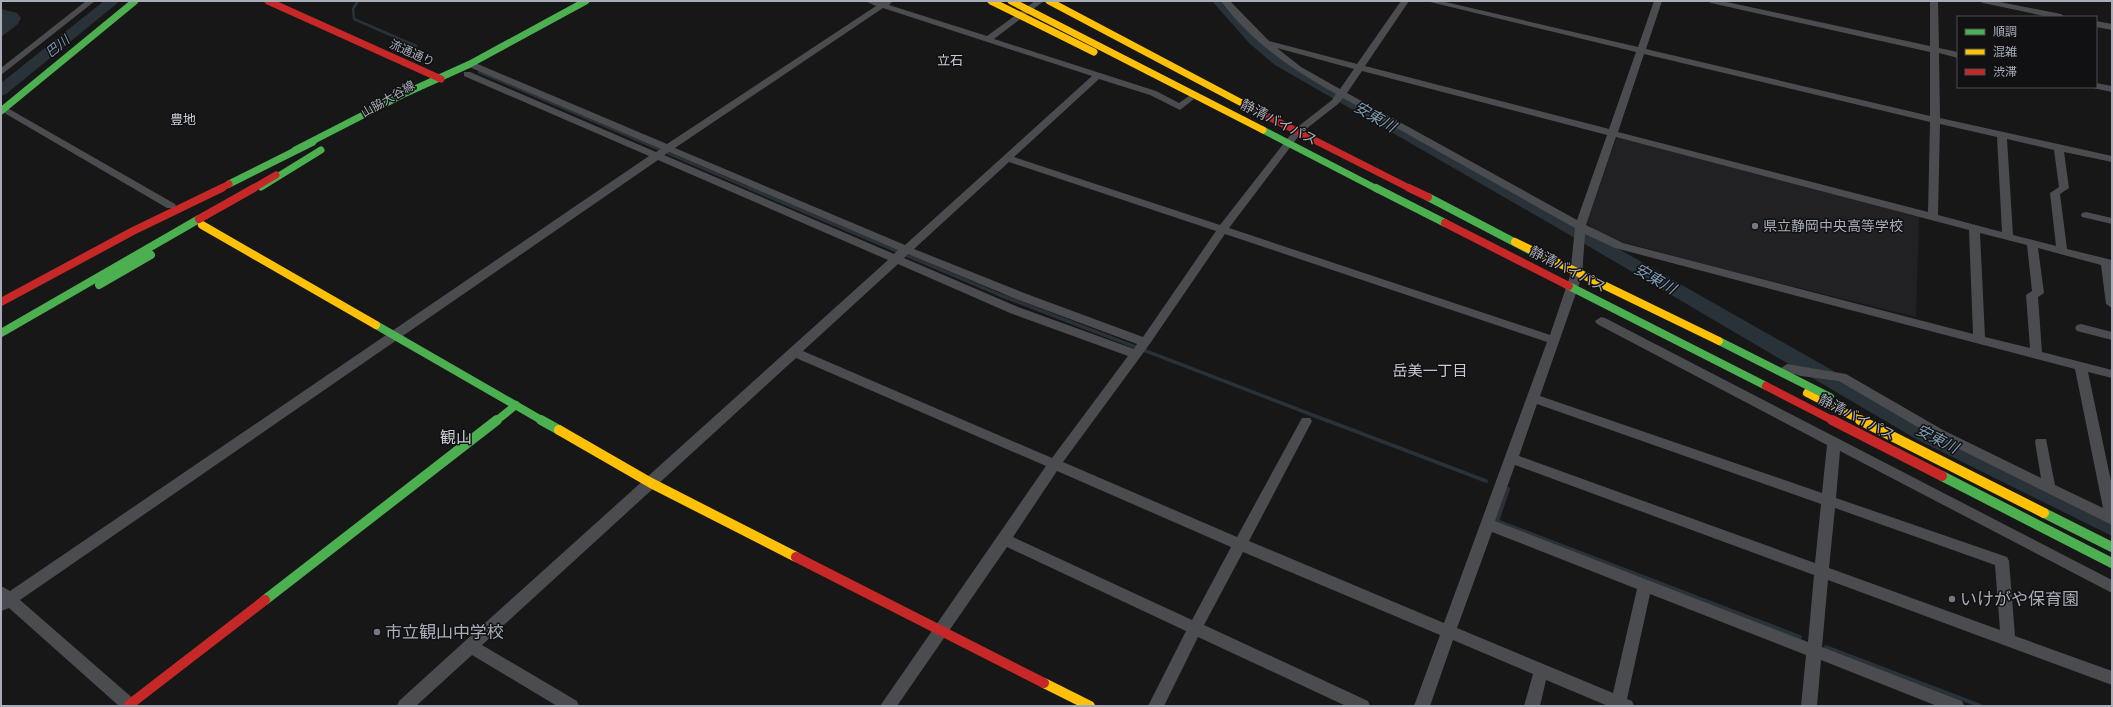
<svg xmlns="http://www.w3.org/2000/svg" width="2113" height="707" font-family="'Alegreya Sans','Noto Sans JP',sans-serif">
<rect width="100%" height="100%" fill="#171717"/>
<!-- built -->
<path fill="#212123" d="M1617,137L1919,217L1916,317L1703,264L1605,237L1594,230L1587,222Z"/>
<!-- water -->
<path fill="#2a3239" d="M1,9L17,13L21,18L18,24L1,37Z"/>
<g fill="none" stroke-linecap="round" stroke-linejoin="round">
<!-- stream-far2 -->
<g stroke="#2a3239" stroke-width="2.5">
<path d="M358,1L353,9L354,19L416,46"/>
<path d="M479,72L751,189"/>
</g>
<!-- stream-far1 -->
<path stroke="#2a3239" stroke-width="3.5" d="M749,188L1000,295L1328,421"/>
<!-- stream -->
<g stroke="#2a3239" stroke-width="4">
<path d="M1326,420L1486,481"/>
<path d="M1508,489L1497,521L1800,637"/>
<path d="M1826,647L1981,706"/>
</g>
<!-- river -->
<g fill="#2a3239" fill-rule="evenodd">
<path d="M104,1H120L6,94L1,96V83Z"/>
<path d="M1212,1H1227L1260,38L1285,59L1314,76L1932,427L2112,516V536L1916,439L1556,227L1275,65L1250,44Z"/>
</g>
<!-- street -->
<g fill="#4b4c50" fill-rule="evenodd">
<path d="M86,1H95L1,75V68Z"/>
<path d="M865,1H893L889,5L987,36L1035,1H1044L994,39L1156,91L1179,103L1189,96L1194,99L1180,110L1150,95L1099,79L1014,157L1220,225L1295,129L1332,100L1336,94C1292,69 1252,43 1221,1H1230L1269,41L1357,64L1401,1H1409L1365,66L1609,129L1636,52L1426,1H1441L1638,47L1654,1H1662L1646,49L1930,116V52L1711,3L1707,1H1722L1930,46V1H1938L1939,48L1958,52V58L1939,53L1940,118L2112,156V162L2064,152L2069,188L2060,194L2067,249L2112,260V308L2106,304L2101,265L2038,248L2044,293L2038,297L2042,352L2112,370V378L2088,372L2112,486V525L1933,436L1839,381L1801,376L1783,371L1781,368L1787,364L1846,374L1943,430L2041,478L2035,442L2036,439H2046L2055,485L2103,508L2075,369L1615,248L1585,234L1582,276L1540,396L1822,493L1827,445L1597,324L1595,321L1601,317L1605,318L2112,580V593L1840,451L1836,498L2007,557L2009,561L2015,636L2112,671V685L1828,580L1822,647L1962,701L1964,706H1937L1821,660L1817,706H1801L1806,655L1650,594L1627,699L1632,701L1634,706H1608L1546,680L1540,706H1524L1533,674L1453,640L1430,706H1414L1440,635L1243,552L1204,625L1368,701L1370,706H1346L1198,637L1164,706H1148L1186,631L1007,547L897,706H880L1046,466L796,358L482,645L577,701L579,706H557L472,655L416,706H397L399,701L465,641L888,260L658,160L20,600L136,701L138,706H119L9,608L1,611V586L10,591L649,156L464,76V72H470L656,152L661,149L467,66V62H473L667,144L876,6ZM883,8L1092,76L905,245L675,148ZM1277,48L1354,69L1340,89L1301,67ZM1644,54L1930,122L1928,212L1618,132ZM1362,71L1607,135L1577,220L1347,93ZM1343,98L1575,228L1570,276L1550,335L1229,228L1301,133L1338,104ZM1940,124L1997,137L2002,232L1938,215ZM1616,137L1969,230L1973,334L1623,243L1586,225ZM2007,139L2054,150L2059,187L2050,193L2056,246L2013,235ZM669,152L898,250L894,254L664,155ZM1009,162L1216,231L1143,337L1024,293L914,249ZM1980,233L2027,245L2032,291L2026,295L2030,348L1985,337ZM1225,234L1547,342L1444,623L1249,541L1312,421L1310,418H1302L1237,537L1063,462L1149,345ZM908,254L1016,299L1137,344L1134,349L1018,307L904,258ZM898,264L1010,313L1128,356L1052,458L803,351ZM1537,404L1821,504L1815,563L1519,456ZM1515,465L1814,575L1808,642L1495,521ZM1057,471L1231,547L1192,620L1013,537ZM1835,508L1995,565L2000,630L1829,568ZM1492,532L1637,589L1613,693L1457,628Z"/>
<path d="M1979,1H1995L2061,14L2065,17H2049L1983,3Z"/>
<path d="M2096,21L2112,24V30L2096,27Z"/>
<path d="M2096,83L2112,86V92L2093,88L2096,87Z"/>
<path d="M4,106L175,204L176,206L175,208H167L1,111V107Z"/>
<path d="M2086,212L2112,218V224L2082,217L2081,215L2082,213Z"/>
<path d="M2081,324L2112,332V340L2077,331L2075,328L2077,325Z"/>
</g>
<!-- fast-far2 -->
<g stroke="#4caf50" stroke-width="7">
<path d="M1,111L135,1"/>
<path d="M295,150L406,93L470,64L586,1"/>
<path d="M229,184L313,142"/>
<path d="M261,187L321,150"/>
</g>
<!-- fast-far1 -->
<g stroke="#4caf50" stroke-width="8">
<path d="M1428,197L1533,252"/>
<path d="M99,285L151,255"/>
<path d="M376,325L543,421"/>
<path d="M1,333L199,219"/>
<path d="M496,421L516,405"/>
</g>
<!-- fast -->
<g stroke="#4caf50" stroke-width="10">
<path d="M541,420L559,430"/>
<path d="M2044,513L2112,547"/>
<path d="M265,600L497,420"/>
</g>
<!-- slow-far2 -->
<g stroke="#ffc107" stroke-width="7">
<path d="M991,1L1094,52"/>
<path d="M1049,1L1255,110"/>
</g>
<!-- slow-far1 -->
<g stroke="#ffc107" stroke-width="8">
<path d="M202,225L376,325"/>
<path d="M1807,393L1862,421"/>
</g>
<!-- slow -->
<g stroke="#ffc107" stroke-width="10">
<path d="M1860,420L2044,513"/>
<path d="M559,430L651,483L796,557"/>
<path d="M1044,683L1090,706"/>
</g>
<!-- jam-far2 -->
<g stroke="#c62828" stroke-width="7">
<path d="M268,1L441,79"/>
<path d="M1255,110L1411,189"/>
<path d="M220,189L229,184"/>
<path d="M252,189L276,175"/>
</g>
<!-- jam-far1 -->
<g stroke="#c62828" stroke-width="8">
<path d="M1409,188L1428,197"/>
<path d="M199,219L254,188"/>
<path d="M1,302L133,231L222,188"/>
</g>
<!-- jam -->
<g stroke="#c62828" stroke-width="10">
<path d="M796,557L1044,683"/>
<path d="M129,705L265,600"/>
</g>
<!-- fast-bridge-far2 -->
<path stroke="#4caf50" stroke-width="7" d="M1263,130L1377,189"/>
<!-- fast-bridge-far1 -->
<g stroke="#4caf50" stroke-width="8">
<path d="M1376,188L1445,223"/>
<path d="M1569,286L1766,386"/>
<path d="M1719,341L1830,397"/>
</g>
<!-- fast-bridge -->
<path stroke="#4caf50" stroke-width="10" d="M1942,476L2112,563"/>
<!-- slow-bridge-far1 -->
<path stroke="#ffc107" stroke-width="7" d="M1011,1L1263,130"/>
<!-- slow-bridge -->
<path stroke="#ffc107" stroke-width="8" d="M1515,242L1719,341"/>
<!-- jam-bridge-far1 -->
<g stroke="#c62828" stroke-width="8">
<path d="M1445,223L1569,286"/>
<path d="M1766,386L1834,421"/>
</g>
<!-- jam-bridge -->
<path stroke="#c62828" stroke-width="10" d="M1832,420L1942,476"/>
</g>
<!-- markers -->
<g fill="#757880" stroke="#111113" stroke-width="1.5">
<circle cx="1755" cy="226" r="4"/>
<circle cx="1952" cy="599" r="4"/>
<circle cx="377" cy="632" r="4"/>
</g>
<g text-anchor="middle" stroke-width="3" stroke-linejoin="round" paint-order="stroke">
<!-- far-street labels -->
<g font-size="12" fill="#a8adb8" stroke="#111113">
<text transform="translate(412 53) rotate(24)" y="4">流通通り</text>
<text transform="translate(388 99) rotate(-30)" y="4">山脇大谷線</text>
</g>
<!-- far-water labels -->
<g font-size="13" font-style="italic" fill="#7f9bb3" stroke="#111113">
<text transform="translate(57 46) rotate(-39)" y="5">巴川</text>
</g>
<!-- far-quarter labels -->
<g font-size="13" fill="#c9ccd4" stroke="#111113">
<text x="950" y="65">立石</text>
<text x="183" y="124">豊地</text>
</g>
<!-- street labels -->
<g font-size="14" fill="#a8adb8" stroke="#111113">
<text transform="translate(1279 122) rotate(27)" y="5">静清バイパス</text>
<text transform="translate(1568 269) rotate(27)" y="5">静清バイパス</text>
<text transform="translate(1857 417) rotate(27)" y="5">静清バイパス</text>
</g>
<!-- poi labels -->
<g font-size="14" fill="#a8adb8" stroke="#111113" text-anchor="start">
<text x="1763" y="231">県立静岡中央高等学校</text>
</g>
<!-- water labels -->
<g font-size="15" font-style="italic" fill="#7f9bb3" stroke="#111113">
<text transform="translate(1375 117) rotate(30)" y="5">安東川</text>
<text transform="translate(1655 279) rotate(30)" y="5">安東川</text>
<text transform="translate(1937 439) rotate(27)" y="5">安東川</text>
</g>
<!-- neighbourhood labels -->
<g font-size="15" fill="#c9ccd4" stroke="#111113">
<text x="1430" y="376">岳美一丁目</text>
</g>
<!-- quarter labels -->
<g font-size="16" fill="#c9ccd4" stroke="#111113">
<text x="456" y="443">観山</text>
</g>
<!-- near-poi labels -->
<g font-size="17" fill="#a8adb8" stroke="#111113" text-anchor="start">
<text x="1960" y="605">いけがや保育園</text>
<text x="385" y="638">市立観山中学校</text>
</g>
</g>
<!-- border -->
<rect width="2113" height="707" fill="none" stroke="#a8adb8" stroke-width="4"/>
<!-- legend -->
<rect x="1957" y="16" width="140" height="72" fill="#111113" stroke="#4d4f55"/>
<rect x="1965" y="29" width="20" height="6" fill="#4caf50" stroke="#4d4f55"/>
<text x="1993" y="36" font-size="12" fill="#a8adb8">順調</text>
<rect x="1965" y="49" width="20" height="6" fill="#ffc107" stroke="#4d4f55"/>
<text x="1993" y="56" font-size="12" fill="#a8adb8">混雑</text>
<rect x="1965" y="69" width="20" height="6" fill="#c62828" stroke="#4d4f55"/>
<text x="1993" y="76" font-size="12" fill="#a8adb8">渋滞</text>
</svg>
